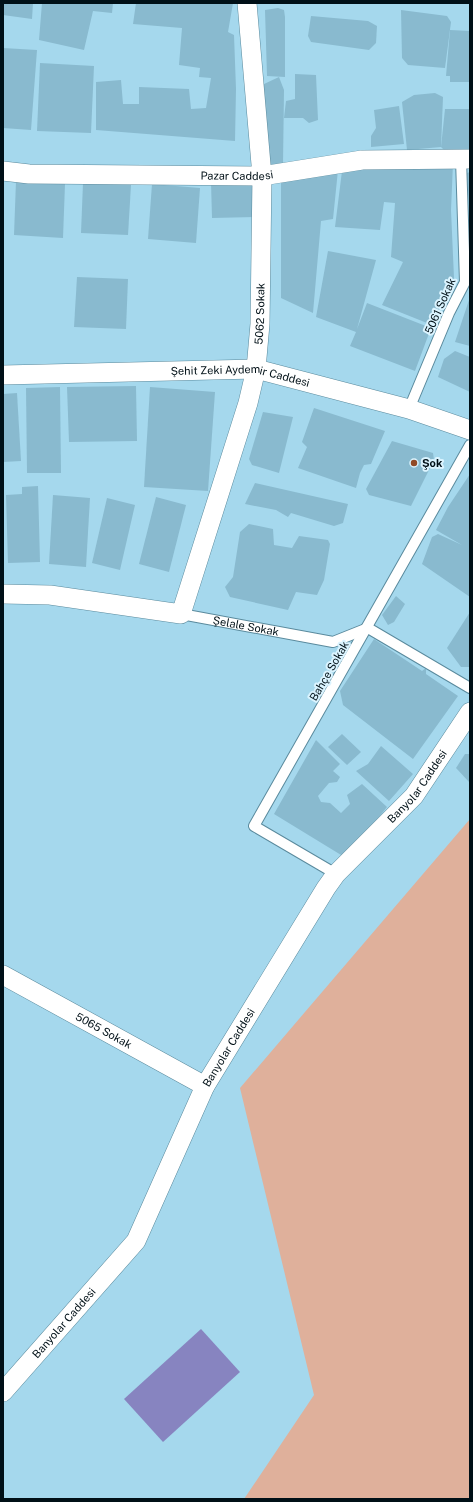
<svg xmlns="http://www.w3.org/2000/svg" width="473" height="1502" font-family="'Public Sans',sans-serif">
<rect width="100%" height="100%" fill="#a5d8ed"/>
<!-- green -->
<path fill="#dfb09b" d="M470,819V1499H244L314,1395L240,1088Z"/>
<!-- water -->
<path fill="#8784c0" d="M201,1329L240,1372L163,1442L124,1399Z"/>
<!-- building -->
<g fill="#89bacf">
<path d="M3,3H33L32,19L3,15Z"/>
<path d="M42,3H113L112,13L93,11L84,50L39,40Z"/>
<path d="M136,3H233L228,32L234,35L236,89L235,141L96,130V82L121,80L123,104H139V87L189,89L191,109L206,108L211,78L199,77L200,68L179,65L182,28L133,24Z"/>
<path d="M278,8L284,10L285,17V77L267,76L265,10Z"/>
<path d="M401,10L447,16L451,22L445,68L408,65L402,58Z"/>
<path d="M311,16L368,21L377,26L376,43L369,50L311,42L308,36Z"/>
<path d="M450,30L470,31V82H450V76H446Z"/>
<path d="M3,48L37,50L31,130L3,128Z"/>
<path d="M40,63L94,66L91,133L37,131Z"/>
<path d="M295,74L316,75L318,120L309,123L303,118H284L286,101L295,99Z"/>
<path d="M279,77L284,90L283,164L268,165L263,161L264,84Z"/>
<path d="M435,93L443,97L441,147L407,150L402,102L414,95Z"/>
<path d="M399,106L404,144L371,147V136L376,128L374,110Z"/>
<path d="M445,109H470V150H444L441,147Z"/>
<path d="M453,163L451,210L454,278L432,325L382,305L403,262L391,257L395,203L384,202L380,230L335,227L342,171Z"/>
<path d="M338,170L333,219L321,221L313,313L281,298V177Z"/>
<path d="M470,172V220L467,173Z"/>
<path d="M16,181L65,184L63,238L14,235Z"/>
<path d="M254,181L255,217L212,218L211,182Z"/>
<path d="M83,183L131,185L128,235L81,233Z"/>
<path d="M152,184L200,188L196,243L148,239Z"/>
<path d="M470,225V272H468L466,228Z"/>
<path d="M328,251L376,260L357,329L367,303L431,328L415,371L350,346L356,332L316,317Z"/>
<path d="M77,277L128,279L126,329L74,327Z"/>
<path d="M470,297V346L455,342Z"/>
<path d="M455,351L470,357V392L438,377L444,359Z"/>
<path d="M136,386L137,441L69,442L67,387Z"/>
<path d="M60,387L61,473H27L26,388Z"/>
<path d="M150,387L215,392L208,491L144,487Z"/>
<path d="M17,393L21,461L3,462V394Z"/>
<path d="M314,408L385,431L371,464L364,465L360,473L356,488L298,468L307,447L302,442Z"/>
<path d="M263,412L293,417L279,473L252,465L249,459Z"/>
<path d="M392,441L433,453L434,460L411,506L369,495L366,489Z"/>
<path d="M470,474V597L422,564L432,537L438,534L462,545L436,530L448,507Z"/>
<path d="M255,483L348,504L343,523L334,526L291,513L288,517L276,510L245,504Z"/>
<path d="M38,486L40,562L8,563L6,495L22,494V487Z"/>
<path d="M53,495L90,498L86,567L49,564Z"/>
<path d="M156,497L186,505L169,572L139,564Z"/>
<path d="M107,498L135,505L120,570L92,563Z"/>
<path d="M249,524L273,529L274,545L292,548L299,536L328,540L330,544L324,580L317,595L296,592L288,610L230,597L225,587L233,577L240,532Z"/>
<path d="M396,596L405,604L394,622L388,625L382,615Z"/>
<path d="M470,612V667H461L447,648Z"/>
<path d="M374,639L422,671L426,668V674L458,696L413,759L343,705L340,691Z"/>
<path d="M342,734L361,752L347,765L328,747Z"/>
<path d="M316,740L340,764L333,771L340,777L337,782L329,783L318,796L321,802L330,803L341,813L350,804L347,795L362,784L387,807L346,858L274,814Z"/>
<path d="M381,746L413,774L389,801L356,771L368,764Z"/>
<path d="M465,754H470V783L456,768Z"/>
</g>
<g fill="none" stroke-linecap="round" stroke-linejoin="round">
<defs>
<g id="lane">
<path d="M409,409L449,313L465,282L461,159"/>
<path id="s1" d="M181,614L333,642L368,628L470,688"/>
<path d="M336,874L254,826L470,445"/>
</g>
<g id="street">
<path id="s2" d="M3,171L29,174L262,176L362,160L470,159"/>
<path id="s3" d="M3,375L256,369L409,409L470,430"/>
<path id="s4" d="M3,594L50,595L181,614L248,403L256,369L260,324L262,176L247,3"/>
<path id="s5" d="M3,975L205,1086"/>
<path id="s6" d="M3,1392L136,1241L205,1086L326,888L336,874L414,796L470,712"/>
</g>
</defs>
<!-- lane casing -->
<use href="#lane" stroke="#5a8a9d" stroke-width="12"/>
<!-- street casing -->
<use href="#street" stroke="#5a8a9d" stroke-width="20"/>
<!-- lane -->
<use href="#lane" stroke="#fff" stroke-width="10"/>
<!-- street -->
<use href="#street" stroke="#fff" stroke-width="19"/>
</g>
<!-- markers -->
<circle fill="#914a26" stroke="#dbf4ff" stroke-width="1.5" cx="414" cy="463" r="4"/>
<g text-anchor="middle" stroke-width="4" stroke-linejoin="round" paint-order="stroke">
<!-- street labels -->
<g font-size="11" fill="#001017" stroke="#dbf4ff">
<text dy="4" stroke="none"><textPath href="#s2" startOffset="234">Pazar Caddesi</textPath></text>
<text transform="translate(440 306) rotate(-66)" y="4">5061 Sokak</text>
<text dy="4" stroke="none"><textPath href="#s4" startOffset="491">5062 Sokak</textPath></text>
<text dy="4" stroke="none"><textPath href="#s3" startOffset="238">Şehit Zeki Aydemir Caddesi</textPath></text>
<text dy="4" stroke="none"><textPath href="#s1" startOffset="66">Şelale Sokak</textPath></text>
<text transform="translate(329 671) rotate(-60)" y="4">Bahçe Sokak</text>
<text dy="4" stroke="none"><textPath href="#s6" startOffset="740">Banyolar Caddesi</textPath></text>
<text dy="4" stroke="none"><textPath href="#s5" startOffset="115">5065 Sokak</textPath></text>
<text dy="4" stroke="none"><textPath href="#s6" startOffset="416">Banyolar Caddesi</textPath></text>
<text dy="4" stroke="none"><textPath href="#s6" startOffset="92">Banyolar Caddesi</textPath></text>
</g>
<!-- poi labels -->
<g font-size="11" font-weight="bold" fill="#001017" stroke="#dbf4ff" text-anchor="start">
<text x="422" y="467">Şok</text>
</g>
</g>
<!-- border -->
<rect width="473" height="1502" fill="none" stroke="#001017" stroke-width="8"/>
</svg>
